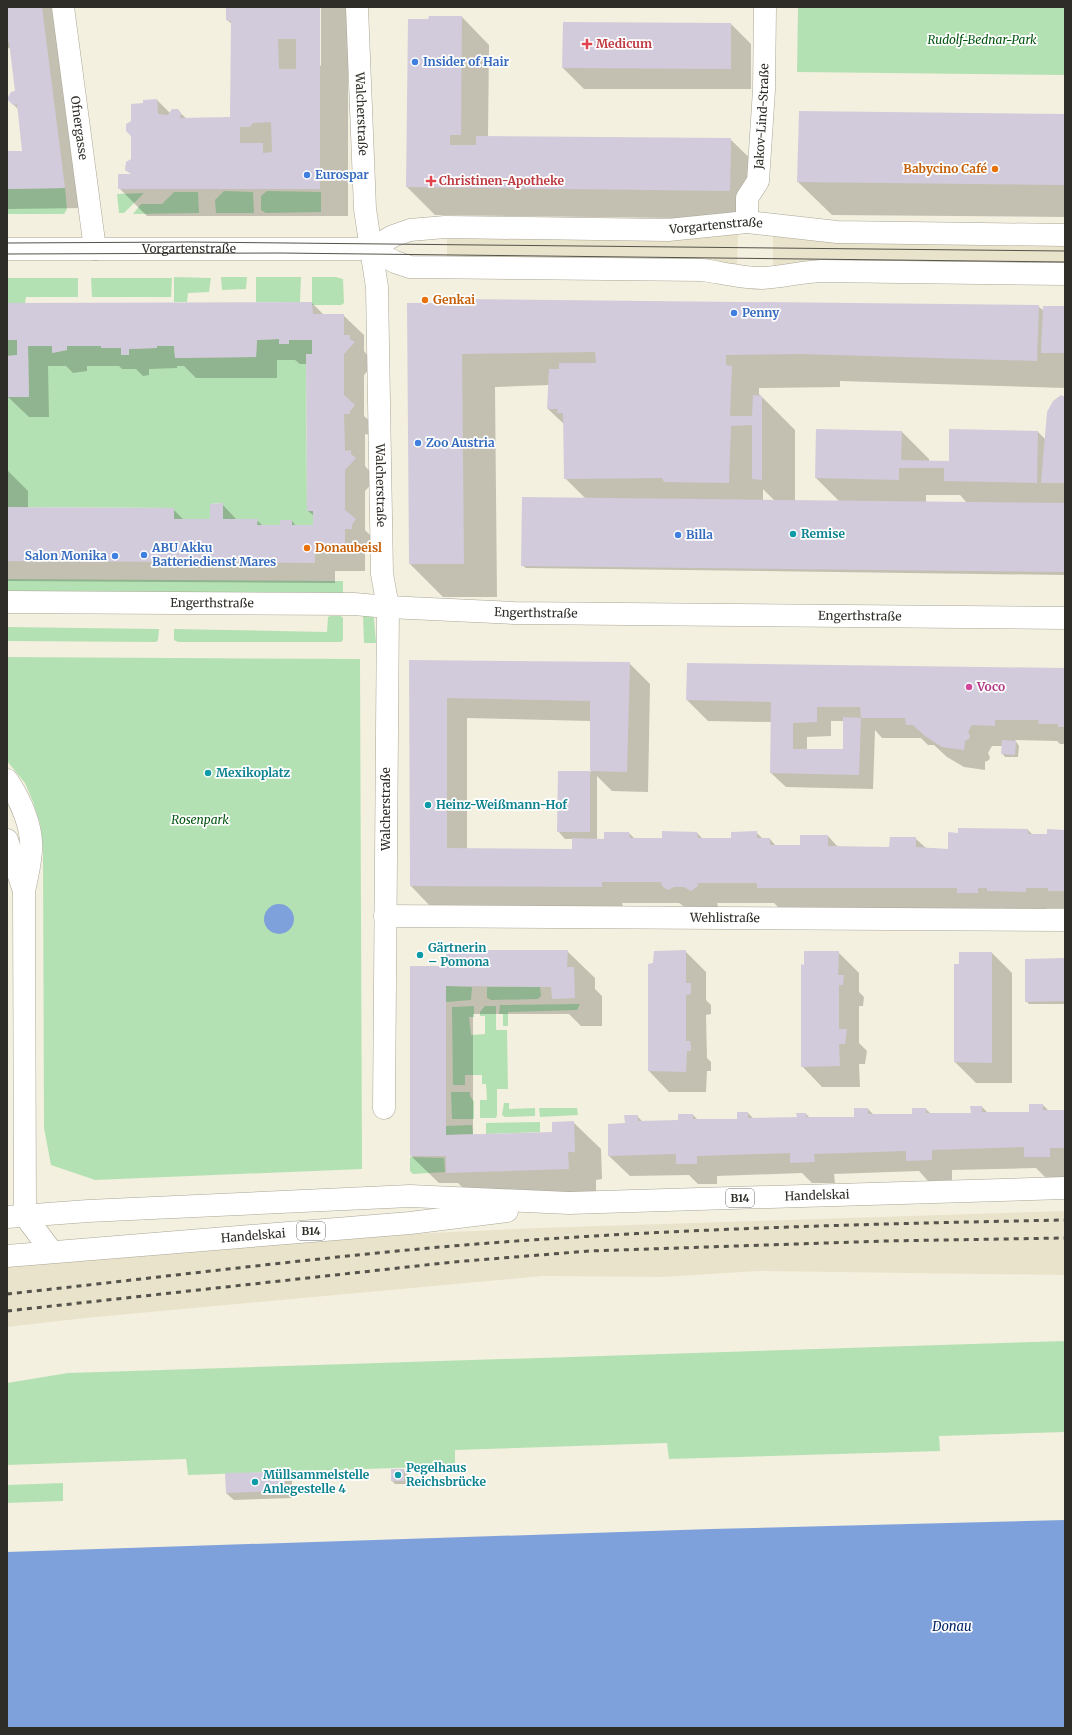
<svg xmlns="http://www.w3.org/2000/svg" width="1072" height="1735" font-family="Merriweather,serif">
<rect width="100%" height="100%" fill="#f4f0df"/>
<!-- built -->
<g fill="#e9e3cb">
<path d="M773,229L1065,241V268L773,270Z"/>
<path d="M738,230L737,269L447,258V234Z"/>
<path d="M1065,1211V1275L758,1271L663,1277L543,1276L85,1318L7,1327V1267L410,1234L537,1228Z"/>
</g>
<!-- green -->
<g fill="#b4e1b3">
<path d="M798,7H1065V75L797,72Z"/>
<path d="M65,188L67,209L64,214H7V189Z"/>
<path d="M224,191L253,192L254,213H216L215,200Z"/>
<path d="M267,191L321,192V212L266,213L261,210V196Z"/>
<path d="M174,192H198L199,213L133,214L141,204H162Z"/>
<path d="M144,193L124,213H119L117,194Z"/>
<path d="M174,277L211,278L209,292L188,293L187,302H174Z"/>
<path d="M221,277H247L246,289L222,290Z"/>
<path d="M256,277H301L300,302H256Z"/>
<path d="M312,277H336L343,279L344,303L341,305H312Z"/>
<path d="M7,278H78V297H26L25,303H7Z"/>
<path d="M91,278H172L171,297H92Z"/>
<path d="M279,339V344H289V340H312V354L306,355L307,511H313V525H292L280,520V525H257V519H223L222,503L210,504V519H174V508L8,507L7,521V340H17V355L7,356L8,397H29L28,346H52V353L67,350V346H101V348H121L122,355H129V349L156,348L157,346H174L175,358L256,357L257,340Z"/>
<path d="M7,579L343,581V593L7,591Z"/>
<path d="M363,615H370L374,618L376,643H364Z"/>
<path d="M330,616H341L343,618V640L341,642H178L174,640V629L327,632L328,617Z"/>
<path d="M7,627L159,629L158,640L156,642L7,641Z"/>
<path d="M7,657L360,659L362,1169L95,1180L51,1165L44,1128L43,850L40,823L33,802L25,783L7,761Z"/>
<path d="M446,986L472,987L471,1000L446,1002Z"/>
<path d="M487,987H540L541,996L538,999L491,1000L487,998Z"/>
<path d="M580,1004L577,1010L508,1012V1026H503V1014H499L500,1005Z"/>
<path d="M474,1006V1017H469L471,1035L485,1034V1016H480V1012L485,1006H496V1030H507L508,1089H497V1115L496,1118H480V1100H487L486,1084H482V1075H465V1085H453L452,1007Z"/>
<path d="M451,1092H470V1096L474,1102V1119H452Z"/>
<path d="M504,1103H509V1109L535,1108V1116L505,1117L502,1115Z"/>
<path d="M539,1108H577L578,1115L540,1117Z"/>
<path d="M540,1122V1132L486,1134V1123Z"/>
<path d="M472,1125L473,1134L446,1135V1126Z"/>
<path d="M410,1157L444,1158L445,1172L413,1174L410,1171Z"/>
<path d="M1065,1341V1432L939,1436L940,1451L669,1459L667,1443L455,1450V1466L188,1475L186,1459L7,1465V1383L68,1373Z"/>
<path d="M63,1483V1501L7,1503V1485Z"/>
</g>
<!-- water -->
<g fill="#7fa1db">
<circle cx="279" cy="919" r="15"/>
<path d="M1065,1520V1728H7V1552L711,1529Z"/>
</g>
<!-- shadow -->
<g fill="#0003" fill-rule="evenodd">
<path d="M7,7H59L86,208L7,209V152H23L19,110L8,99L16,92L11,47L7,49Z"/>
<path d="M227,7H319V64L321,66V7H348V216H147L119,188L132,175V121L144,104L157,100L170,113L177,110L187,119L231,118L232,24L227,20Z"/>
<path d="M462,17L489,45L488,137L730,139L758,166L757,219L435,215L407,187L409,20Z"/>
<path d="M564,23L731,24L751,44V89H584L563,68Z"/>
<path d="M1065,114V217L832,215L798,182Z"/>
<path d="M312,303L324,315H343L364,335V351L374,364L364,375V416L375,426L370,435L365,434V466L376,479L365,491V530L376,541L372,549L365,550V571H335V583L7,581V470L28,491V508L173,509L184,520H211L222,504L237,520H257L263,526H281L292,521L296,526H314V516L308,511L307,364H300L295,360H277V378H196L184,366H177V368L149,369V375L143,376L136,369H122L119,366H87V371L73,373L66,366H48L49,417H29L8,397L7,304Z"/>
<path d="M408,304L1038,306L1044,311L1065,307V388L840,381V387L759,388V394L795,430V501H839L816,478L817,430L902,432L929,459V462H950L1038,432L1046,440L1065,398V575L526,568L522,565L585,498L565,478V425L548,409L549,385L495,387L497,597H443L410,564ZM763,489L774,500H763ZM926,495H960L967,503L926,502Z"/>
<path d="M410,661L629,663L650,684L648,792L612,791L597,776V840H605L629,833L635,839L663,838L697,833L703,839H732L756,832L763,839H770L776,846H802L828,836L838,847L890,848L915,838L926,848L949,850L1028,830L1033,835H1048L1065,831V908H1046V913L1009,912L1005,908H998V913H979L974,908H779L774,903H717L718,907L712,911L706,907H695L689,910L679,903H622L623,907H431L411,886ZM467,718L591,721V772H559L558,831L565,839H573V850H467Z"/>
<path d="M1065,669V744H1060L1057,741L1015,740L1019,746L1018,757H1005L1002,753V746H992L988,753L990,757L989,760L985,762V770L964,767L947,757L934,745H928L921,738H882L875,730L873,789L786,787L771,773L772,722L708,721L687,700ZM831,721H844V750H807V737L831,736Z"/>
<path d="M567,951L595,978V989L602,996V1026H581L569,1014H473V1135L553,1133L573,1122L601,1149L602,1179L596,1180V1197L475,1200L458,1183H439L411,1156L446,967L459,955Z"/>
<path d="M685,951L706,972V1000L711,1005V1014L706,1015L707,1058L711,1062V1071H707L706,1092H669L649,1071Z"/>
<path d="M838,952L859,973V992L864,997L863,1006H859V1043L867,1051L865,1064H859L860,1087H822L802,1066L805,966Z"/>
<path d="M992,953L1012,973V1083H976L955,1062L960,965Z"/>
<path d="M1065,960V1004H1029L1026,1001Z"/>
<path d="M1043,1105L1049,1111H1065V1177L1046,1178L1036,1168L952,1170V1180L928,1181L919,1171L834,1174L835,1183H812L802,1173L717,1176V1184H698L689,1175L630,1176L609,1156L626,1124L637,1116L643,1122L679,1121L693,1115L698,1120H738L748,1113L754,1119L798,1118L806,1114L810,1118H855L868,1109L874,1115H913V1109H926L931,1114H972L982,1107L988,1113H1030Z"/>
<path d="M404,1470L407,1473V1484H395L392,1481Z"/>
<path d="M284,1473L292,1480V1498L234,1500L226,1493Z"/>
</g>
<!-- building -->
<g fill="#d2cbdb" fill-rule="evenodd">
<path d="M7,7H42L65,188L7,189V151H22L17,104L13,105L7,99L11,92L15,91L9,42H7Z"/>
<path d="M226,7H320V189H118V174H131L125,170L126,162L131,159V136L126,131V124L131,121V104L143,103V100L157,99L158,114L168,115L172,109H178L181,113L180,118L230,117L231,21L226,20ZM278,39H296V69H279ZM271,122L272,152L263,153V143H240V127H250L253,123Z"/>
<path d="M429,16H462L461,135H450V145H476V136L731,138L730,191L406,187L408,19H428Z"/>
<path d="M563,22L731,23V69L562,68Z"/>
<path d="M799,111L1065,114V185L797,182Z"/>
<path d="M462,299L1039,305L1037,361L802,354L726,355V365L732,366L730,416H752L753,395L762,396V480L752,479V425L731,426L729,483L664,482L662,478L564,479L563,413H557L558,409H547L549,369H559V363H596L595,352L462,354L464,564H409L407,303H462Z"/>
<path d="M312,302L313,314H344V335H350V339L355,342L344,354V395L355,405L350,411V414H344L345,451L351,450V454L356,458L345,470V510L356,519L352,525V529H345V551H315V563L7,561L8,507L174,508V519H210V504L223,503V519H258L257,525H280V520H292V525H313V511H307L306,354H312V340H289V344H279V339L257,340L256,357L175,358L174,346H157V348L129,349V355H121V348H101V346H67V350L52,353V346H28L29,397H7V356L17,355V340H7V303Z"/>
<path d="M1043,306H1065V353H1041Z"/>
<path d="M1061,395L1065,397V483H1041L1047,412L1053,401Z"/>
<path d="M816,429L902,431L901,460L949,461V429L1038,431L1037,483L944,481V468H899V480L815,478Z"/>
<path d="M522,497L1065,503V572L521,566Z"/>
<path d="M409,660L630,662L627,772L590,771V832H557L558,771H590V701L447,698V848L572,849V838L604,839V832H629L630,838H662V831L697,832L698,838H731V832L757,831V838H770V845H800V835H828V846L889,847L890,837H916V847L948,849V832L958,833V828L1028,829V834H1047V829L1065,830V891H1048V888H1026V892L987,891V888H978V893H957V888H757V883H697L698,886L691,891L684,887H674L668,890L662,886L661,882H602V887L410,886Z"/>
<path d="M687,663L1065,668V727H1058V724H1038L1039,720H995V726L972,725L968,732L970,736L969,739L965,741L964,750L942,747L925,736L913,725H906L905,718H861L860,707H817V722L793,723V749H843V717L861,718L859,775L770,773L771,702L686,700Z"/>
<path d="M1002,740L1016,741L1015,755L1001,754Z"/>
<path d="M459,950H568L567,967H574L575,998L552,999L551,987L446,986V1135L552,1132V1122L574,1121L575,1152H568L569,1169L446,1173V1156H410V966H445L446,953L458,954Z"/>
<path d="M686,950V983H691V994L686,995V1041H690L691,1046V1051H687L686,1072L648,1071V964L653,963L654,951Z"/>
<path d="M804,951H839L838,975H844L843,985H839V1029H847L845,1044H839L840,1066L801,1067V964L804,965Z"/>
<path d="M959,952H992V1063L954,1062V964H959Z"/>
<path d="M1065,958V1001L1025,1002V959Z"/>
<path d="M1029,1104H1043V1110H1065V1148H1050V1157H1024V1147L932,1150V1160L906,1161V1151L814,1154L815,1162L790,1163V1153L697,1156V1164H676V1154L608,1156V1124L625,1123L624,1115H638V1121L678,1120V1114H693V1119H737V1112H748V1118L797,1117L796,1113H806V1117H854V1108H868V1114H912V1108H926V1113H971L970,1106H982V1112H1029Z"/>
<rect x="391" y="1469" width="13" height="12"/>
<path d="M285,1472V1491L226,1493L225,1473Z"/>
</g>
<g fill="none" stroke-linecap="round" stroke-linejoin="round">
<defs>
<g id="street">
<path id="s1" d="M63,7L95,249"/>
<path id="s2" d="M357,7L365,209L371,249"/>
<path id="s3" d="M747,222V198L758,181L764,90L765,7"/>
<path id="s4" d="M371,249L393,236L410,230L445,227L668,230L747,222L837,232L1065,235"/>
<path d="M371,249L395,262L410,267L703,270C723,273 743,278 762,278C782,277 801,272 821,271L1065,274"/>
<path id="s5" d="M7,602L354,604L388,607L384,1108"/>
<path id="s6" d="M385,916L1065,920"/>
</g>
<g id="secondary">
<path id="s7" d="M7,249H371L377,287L382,574L388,607L514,613L1065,618"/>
</g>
<g id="primary">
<path d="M7,780C20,799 33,827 31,851C30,864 27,878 24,891L25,1216L52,1252"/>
<path d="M7,840L23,888"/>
<path id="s8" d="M7,1217L88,1211L410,1196L569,1203L1065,1188"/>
<path id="s9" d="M7,1256L410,1223L507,1211"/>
</g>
</defs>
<!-- street casing -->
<use href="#street" stroke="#aaa696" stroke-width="23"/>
<!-- secondary casing -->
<use href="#secondary" stroke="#aaa696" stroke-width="23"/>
<!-- primary casing -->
<use href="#primary" stroke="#aaa696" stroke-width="23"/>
<!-- street -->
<use href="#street" stroke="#fff" stroke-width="22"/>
<!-- secondary -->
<use href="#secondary" stroke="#fff" stroke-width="22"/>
<!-- primary -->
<use href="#primary" stroke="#fff" stroke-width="22"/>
<!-- tram -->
<g stroke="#55534b" stroke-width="1">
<path d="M7,243L190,242L1065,251"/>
<path d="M7,254L280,253L1065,262"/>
</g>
<!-- rail -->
<g stroke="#55534b" stroke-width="3" stroke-dasharray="5 5" stroke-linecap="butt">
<path d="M7,1294C155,1278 304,1259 452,1246C656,1229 861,1224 1065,1220"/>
<path d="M7,1311L453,1262L589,1251L885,1241L1065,1238"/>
</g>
</g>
<!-- markers -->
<g fill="#e0444e" stroke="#fff" stroke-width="1.5">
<path d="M585 38h4v4h4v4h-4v4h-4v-4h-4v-4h4z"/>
<path d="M429 175h4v4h4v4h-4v4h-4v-4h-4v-4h4z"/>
</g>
<g fill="#3f7fe0" stroke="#fff" stroke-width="1.5">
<circle cx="415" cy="62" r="4"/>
<circle cx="307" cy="175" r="4"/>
<circle cx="734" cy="313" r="4"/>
<circle cx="418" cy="443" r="4"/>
<circle cx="678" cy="535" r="4"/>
<circle cx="144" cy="555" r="4"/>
<circle cx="115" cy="556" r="4"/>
</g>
<g fill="#e8710a" stroke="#fff" stroke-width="1.5">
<circle cx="995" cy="169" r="4"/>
<circle cx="425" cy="300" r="4"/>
<circle cx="307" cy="548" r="4"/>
</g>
<g fill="#0f9aa8" stroke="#fff" stroke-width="1.5">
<circle cx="793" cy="534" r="4"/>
<circle cx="208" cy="773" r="4"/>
<circle cx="428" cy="805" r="4"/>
<circle cx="420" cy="955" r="4"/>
<circle cx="398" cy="1475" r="4"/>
<circle cx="255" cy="1482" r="4"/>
</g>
<circle fill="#d1479c" stroke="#fff" stroke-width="1.5" cx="969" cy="687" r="4"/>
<g text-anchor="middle" stroke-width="3.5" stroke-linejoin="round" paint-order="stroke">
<!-- shield labels -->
<g fill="#fff" stroke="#6d6c68" stroke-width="1">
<rect x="726" y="1189" width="28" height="18" rx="3"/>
<rect x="297" y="1222" width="28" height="18" rx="3"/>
</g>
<g font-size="11" font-weight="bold" fill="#2f2d27">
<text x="740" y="1202">B14</text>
<text x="311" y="1235">B14</text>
</g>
<!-- park labels -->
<g font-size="12" font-style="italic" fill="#03550f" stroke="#fff">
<text x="982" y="44">Rudolf-Bednar-Park</text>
<text x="200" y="824">Rosenpark</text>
</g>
<!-- health labels -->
<g font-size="12" font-weight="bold" fill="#be3a42" stroke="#fff" text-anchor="start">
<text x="596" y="48">Medicum</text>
<text x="439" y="185">Christinen-Apotheke</text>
</g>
<!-- shop labels -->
<g font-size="12" font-weight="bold" fill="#366cbe" stroke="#fff" text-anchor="start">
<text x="423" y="66">Insider of Hair</text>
<text x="315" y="179">Eurospar</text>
<text x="742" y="317">Penny</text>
<text x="426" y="447">Zoo Austria</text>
<text x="686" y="539">Billa</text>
<text x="152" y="552">ABU Akku<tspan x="152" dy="14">Batteriedienst Mares</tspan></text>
<text x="107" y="560" text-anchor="end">Salon Monika</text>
</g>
<!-- street labels -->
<g font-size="12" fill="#2f2d27" stroke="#fff">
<text dy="4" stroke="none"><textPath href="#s2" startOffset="107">Walcherstraße</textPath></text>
<text dy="4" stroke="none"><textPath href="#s3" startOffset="109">Jakov-Lind-Straße</textPath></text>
<text dy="4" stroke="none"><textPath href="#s1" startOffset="122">Ofnergasse</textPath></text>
<text dy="4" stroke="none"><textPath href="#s4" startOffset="350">Vorgartenstraße</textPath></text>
<text dy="4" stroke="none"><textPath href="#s7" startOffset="182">Vorgartenstraße</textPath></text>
<text dy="4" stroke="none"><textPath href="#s7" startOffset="601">Walcherstraße</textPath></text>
<text dy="4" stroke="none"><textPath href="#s5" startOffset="205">Engerthstraße</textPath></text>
<text dy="4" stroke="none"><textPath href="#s7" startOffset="871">Engerthstraße</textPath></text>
<text dy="4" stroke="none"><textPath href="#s7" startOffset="1195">Engerthstraße</textPath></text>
<text transform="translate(386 809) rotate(-90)" y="4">Walcherstraße</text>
<text dy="4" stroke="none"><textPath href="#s6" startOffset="340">Wehlistraße</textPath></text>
<text dy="4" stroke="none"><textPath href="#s8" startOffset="811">Handelskai</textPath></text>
<text dy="4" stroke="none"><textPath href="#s9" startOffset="247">Handelskai</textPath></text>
</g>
<!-- food labels -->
<g font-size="12" font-weight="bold" fill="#c56008" stroke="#fff" text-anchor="start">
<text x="987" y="173" text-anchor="end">Babycino Café</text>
<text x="433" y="304">Genkai</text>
<text x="315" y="552">Donaubeisl</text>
</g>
<!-- culture labels -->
<g font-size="12" font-weight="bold" fill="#0d838f" stroke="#fff" text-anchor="start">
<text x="801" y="538">Remise</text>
<text x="216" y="777">Mexikoplatz</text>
<text x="436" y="809">Heinz-Weißmann-Hof</text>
<text x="428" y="952">Gärtnerin<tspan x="428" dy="14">– Pomona</tspan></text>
<text x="406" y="1472">Pegelhaus<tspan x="406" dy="14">Reichsbrücke</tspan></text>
<text x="263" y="1479">Müllsammelstelle<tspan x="263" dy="14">Anlegestelle 4</tspan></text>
</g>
<!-- hotel labels -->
<g font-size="12" font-weight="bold" fill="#b23c85" stroke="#fff" text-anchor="start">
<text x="977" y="691">Voco</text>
</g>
<!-- water labels -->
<g font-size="13" font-style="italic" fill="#002467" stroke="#fff">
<text x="952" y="1631">Donau</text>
</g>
</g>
<!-- border -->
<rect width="1072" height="1735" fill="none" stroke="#2f2d27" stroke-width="16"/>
</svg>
